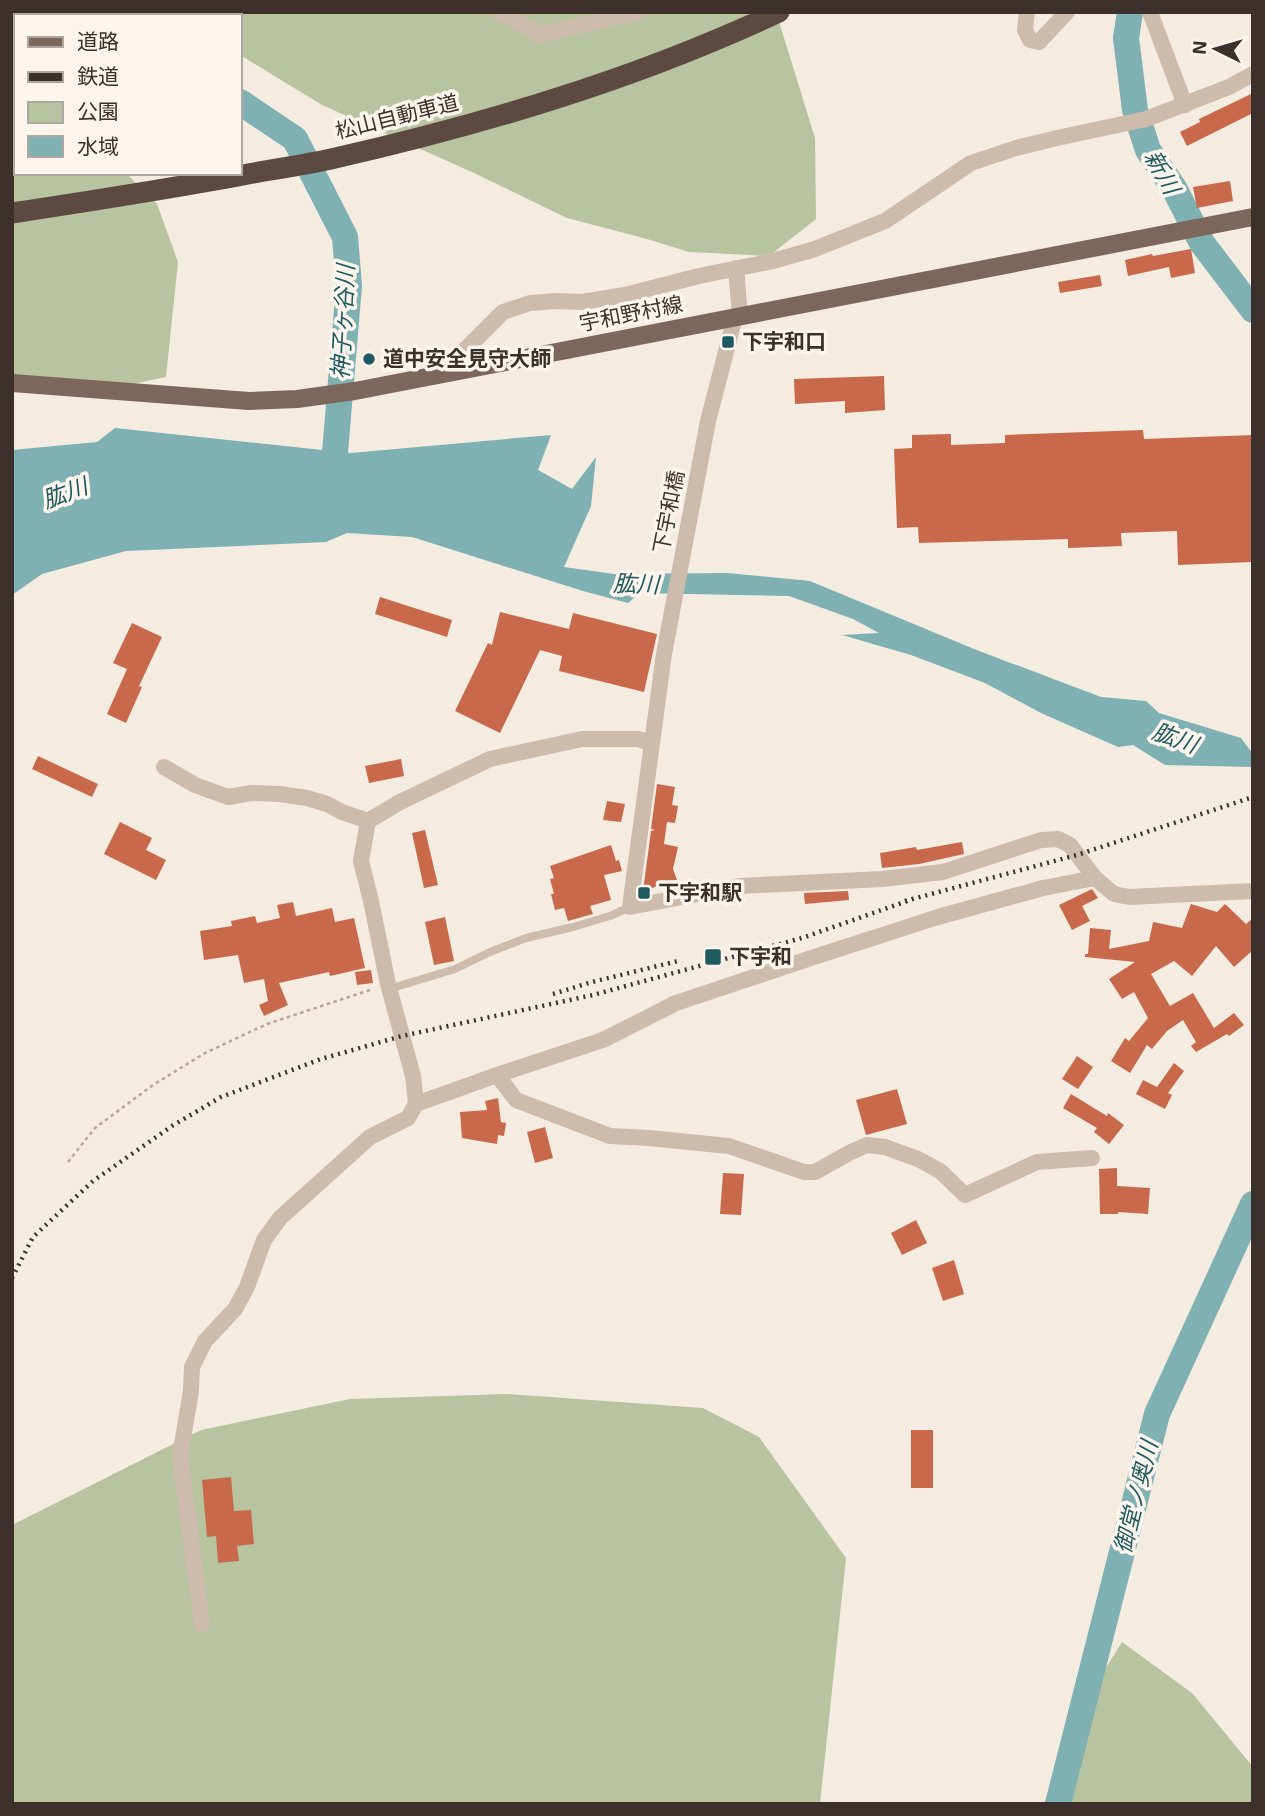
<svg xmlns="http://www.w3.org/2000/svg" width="1265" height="1816" font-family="'Exo 2','Noto Sans JP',sans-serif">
<rect width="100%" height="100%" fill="#f4ebe1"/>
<!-- green -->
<g fill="#b8c4a0">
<path d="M170,12H776L815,138L816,219L769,256L689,252L647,239L567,218L474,173L322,105L240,55V16H176Z"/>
<path d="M12,68L16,70V173H126L157,204L178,262L166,377L85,394L12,386Z"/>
<path d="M507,1394L703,1408L759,1437L846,1558L820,1804H12V1525L201,1430L350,1399Z"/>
<path d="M1122,1642L1192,1693L1253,1767V1804H1044L1072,1723Z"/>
</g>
<!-- water -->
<path fill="#7fb0b2" d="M115,428L351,453L551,435L538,470L572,489L596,457L591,506L564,567L614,574L727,573L810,581L974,649L1101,697L1146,701L1159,713L1241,738L1253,754V767L1165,765L1133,745L1118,747L1041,713L985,683L911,655L842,635L879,633L853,619L789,596L640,593L628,603L583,591L412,537L347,533L326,542L126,551L42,574L12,595V450L97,442Z"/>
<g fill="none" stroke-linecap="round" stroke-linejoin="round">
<!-- river -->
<g stroke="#7fb0b2" stroke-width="26">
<path d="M149,12L151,16"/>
<path d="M1130,12L1126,38L1135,110L1148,150L1174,188L1202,243L1253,310"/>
<path d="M240,102L295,139L345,237L349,286L332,488"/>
<path d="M1058,1804L1157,1414L1253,1204"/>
</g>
</g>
<!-- building -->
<g fill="#c8694b">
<path d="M1253,93V113L1187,146L1180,132L1200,122L1199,119Z"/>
<path d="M1230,181L1233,201L1197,208L1193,187Z"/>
<path d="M1191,249L1195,273L1171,278L1169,267L1128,276L1125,260L1152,254L1153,256Z"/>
<path d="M1100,275L1102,286L1060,293L1058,282Z"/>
<path d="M884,376L885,410L845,413V401L795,404L794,379Z"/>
<path d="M1143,430L1144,439L1253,435V562L1178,565L1177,531L1121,533L1122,546L1068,548V539L919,543L918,527L897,528L894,449L912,448V435L951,434V445L1005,443V435Z"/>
<path d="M380,597L452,620L447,637L375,614Z"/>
<path d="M500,612L569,629L573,613L657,634L644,692L559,671L562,656L540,650L500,733L455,711L488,643L492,645Z"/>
<path d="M132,623L162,637L139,686L142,687L126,723L107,714L127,669L113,663Z"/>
<path d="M38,756L98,784L92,797L32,769Z"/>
<path d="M401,759L404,776L369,783L365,766Z"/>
<path d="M657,784L675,787L672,805L678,806L675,823L667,822L664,844L678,847L673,869L677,880L643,891L651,831L655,830L651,829Z"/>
<path d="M607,801L625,804L621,822L603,820Z"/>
<path d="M120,822L152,838L146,850L166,860L156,880L104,854Z"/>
<path d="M425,830L438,885L424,888L412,833Z"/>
<path d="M962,842L964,854L919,864L882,868L880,853L916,847L917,850Z"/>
<path d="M611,845L616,861L619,860L622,871L604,875L611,900L590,906L593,914L568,921L564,908L555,910L551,894H554L550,879L554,878L550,866Z"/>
<path d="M1092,889L1098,898L1082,906L1090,921L1072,930L1059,905Z"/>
<path d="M848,891L849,900L805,904L804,893Z"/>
<path d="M293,902L296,916L332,908L335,922L354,918L365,968L330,976L329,972L279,983L288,1005L264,1016L259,1005L268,1001L264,979L244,983L238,955L204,960L200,931L232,926L231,921L255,916L257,923L280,918L277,905Z"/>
<path d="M1191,904L1217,912L1225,904L1246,924L1253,918V950L1234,967L1216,946L1192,976L1174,961L1151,974L1170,1006L1193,993L1214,1028L1234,1013L1244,1025L1229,1036L1227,1034L1196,1052L1191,1046L1196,1042L1183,1020L1167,1031L1152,1049L1147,1045L1130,1073L1111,1061L1125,1038L1129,1041L1148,1018L1134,992L1122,999L1109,979L1135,962L1085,957V954H1088L1090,928L1111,930L1109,949L1149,941L1153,922L1182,928Z"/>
<path d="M445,917L454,961L434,965L425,922Z"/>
<path d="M371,970L373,983L357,985L355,972Z"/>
<path d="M1077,1056L1093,1067L1078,1089L1062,1079Z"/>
<path d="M1174,1063L1184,1071L1168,1093L1172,1095L1165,1109L1136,1094L1143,1080L1157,1087Z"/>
<path d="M897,1089L907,1124L866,1135L856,1100Z"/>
<path d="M1071,1094L1107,1116L1108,1113L1124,1125L1109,1144L1094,1132L1097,1128L1063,1108Z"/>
<path d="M498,1098L501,1122L506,1123L504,1136L498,1135L497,1144L462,1138L460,1112L487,1110L485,1101Z"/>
<path d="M545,1127L553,1158L535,1163L527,1132Z"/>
<path d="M1117,1168V1186L1150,1188L1148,1214L1118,1212V1214H1100L1099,1169Z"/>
<path d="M723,1173L744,1174L741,1215L720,1214Z"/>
<path d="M916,1220L927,1243L902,1255L891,1233Z"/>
<path d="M954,1260L964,1294L943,1301L932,1268Z"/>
<rect x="911" y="1430" width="22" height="58"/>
<path d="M231,1477L234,1511L251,1510L254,1544L237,1546L239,1561L218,1563L216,1536L207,1537L202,1480Z"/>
</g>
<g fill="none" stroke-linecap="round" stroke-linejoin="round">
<!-- path -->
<path stroke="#b9a596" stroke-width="2.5" stroke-dasharray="3.5 3.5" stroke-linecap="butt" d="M68,1162L95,1128L153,1085L205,1053L267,1024L373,989"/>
<!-- service -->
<path stroke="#cdbbac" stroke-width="8" d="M389,989L455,969L490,952L526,938L573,927L610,916L630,907"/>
<!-- minor -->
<g stroke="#cdbbac" stroke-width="16">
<path d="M498,12L509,17L540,35L638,12"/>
<path d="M1027,12L1025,30L1030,40L1039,42L1067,12"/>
<path d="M1150,12L1185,105"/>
<path d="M736,268L740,316"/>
<path d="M735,317L708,421L664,654L630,907L739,886L882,879L943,872L1041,840L1058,839L1070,845L1095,878L1114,894L1129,897L1253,891"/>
<path d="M440,375L503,312L530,303L557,301L582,302L625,295L699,276L773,261L815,249L885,221L971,163L1016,148L1057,138L1146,119L1229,87L1253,74"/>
<path d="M164,767L195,785L228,797L252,793L280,794L307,798L327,804L342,812L368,821"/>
<path d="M497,1075L516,1100L610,1136L649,1138L729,1146L804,1172H815L851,1152L867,1145L885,1147L918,1159L940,1171L965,1195L1037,1162L1092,1158"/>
<path d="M416,1104L497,1075L603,1040L676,1003L811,958L938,917L1043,888L1095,878"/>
<path d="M202,1624L180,1456L191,1391L192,1367L205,1341L235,1309L247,1287L264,1240L280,1218L370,1137L408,1118L416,1104L413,1076L388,984L371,901L361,861L368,821L400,802L490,759L582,739H638L651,743"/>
</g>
<!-- primary -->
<path stroke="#7d675c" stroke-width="18" d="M12,383L249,401L297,399L355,391L1253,217"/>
<!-- motorway -->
<path stroke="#5c4a42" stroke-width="21" d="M12,213C91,201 170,189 248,174C276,169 304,165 331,159C485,124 636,79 779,12"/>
<!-- rail -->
<g stroke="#3b302b" stroke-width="4.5" stroke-dasharray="2 5" stroke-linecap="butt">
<path d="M905,901L1077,855L1253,797"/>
<path d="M553,994L592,982L678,961"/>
<path d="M12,1278L33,1237L93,1181L172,1126L221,1097L321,1059L402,1036L593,995L802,938L913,899"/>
</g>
</g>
<!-- markers -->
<g fill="#1f5a5e" stroke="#fbf5ee" stroke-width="2.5">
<rect x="721" y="335" width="14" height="14" rx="3.5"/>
<circle cx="369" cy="359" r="7"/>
<rect x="637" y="886" width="14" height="14" rx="3.5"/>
<rect x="704" y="948" width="18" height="18" rx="3.5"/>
</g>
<g text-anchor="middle" stroke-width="7" stroke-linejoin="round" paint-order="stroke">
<!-- street labels -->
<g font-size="21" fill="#3b302b" stroke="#fbf5ee">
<text transform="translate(397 117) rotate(-14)" y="7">松山自動車道</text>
<text transform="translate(631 314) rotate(-11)" y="7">宇和野村線</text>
<text transform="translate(669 512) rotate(-79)" y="7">下宇和橋</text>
</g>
<!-- poi labels -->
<g font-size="21" font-weight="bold" fill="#3b302b" stroke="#fbf5ee" text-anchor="start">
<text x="742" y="349">下宇和口</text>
<text x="383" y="366">道中安全見守大師</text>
<text x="658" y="900">下宇和駅</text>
<text x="729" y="964">下宇和</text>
</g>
<!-- water labels -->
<g font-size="23" font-style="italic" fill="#1f5a5e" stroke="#fbf5ee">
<text transform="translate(1162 172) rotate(61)" y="8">新川</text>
<text transform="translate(343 322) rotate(-87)" y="8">神子ヶ谷川</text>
<text transform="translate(65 493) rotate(-20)" y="8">肱川</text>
<text transform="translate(636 584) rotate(2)" y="8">肱川</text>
<text transform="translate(1175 738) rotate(20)" y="8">肱川</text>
<text transform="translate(1136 1497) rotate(-76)" y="8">御堂ノ奥川</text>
</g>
</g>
<!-- border -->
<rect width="1265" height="1816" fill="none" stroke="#3b302b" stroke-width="28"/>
<!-- legend -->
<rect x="14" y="14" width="228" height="161" fill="#fbf5ee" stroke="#aea6a0" stroke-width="2"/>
<rect x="28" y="37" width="35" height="10" fill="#7d675c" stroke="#aea6a0" stroke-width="2"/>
<text x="77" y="49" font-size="21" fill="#3b302b">道路</text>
<rect x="28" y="72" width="35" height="10" fill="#3b302b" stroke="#aea6a0" stroke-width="2"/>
<text x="77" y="84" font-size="21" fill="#3b302b">鉄道</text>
<rect x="28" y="102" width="35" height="21" fill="#b8c4a0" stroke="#aea6a0" stroke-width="2"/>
<text x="77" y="119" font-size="21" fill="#3b302b">公園</text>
<rect x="28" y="136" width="35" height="21" fill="#7fb0b2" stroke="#aea6a0" stroke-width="2"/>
<text x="77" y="154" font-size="21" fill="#3b302b">水域</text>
<!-- north arrow -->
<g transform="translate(1216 49) rotate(275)" stroke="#fbf5ee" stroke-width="5" paint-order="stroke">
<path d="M0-5L12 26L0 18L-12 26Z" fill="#3b302b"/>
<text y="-10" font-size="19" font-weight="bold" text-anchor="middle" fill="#3b302b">N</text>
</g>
</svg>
